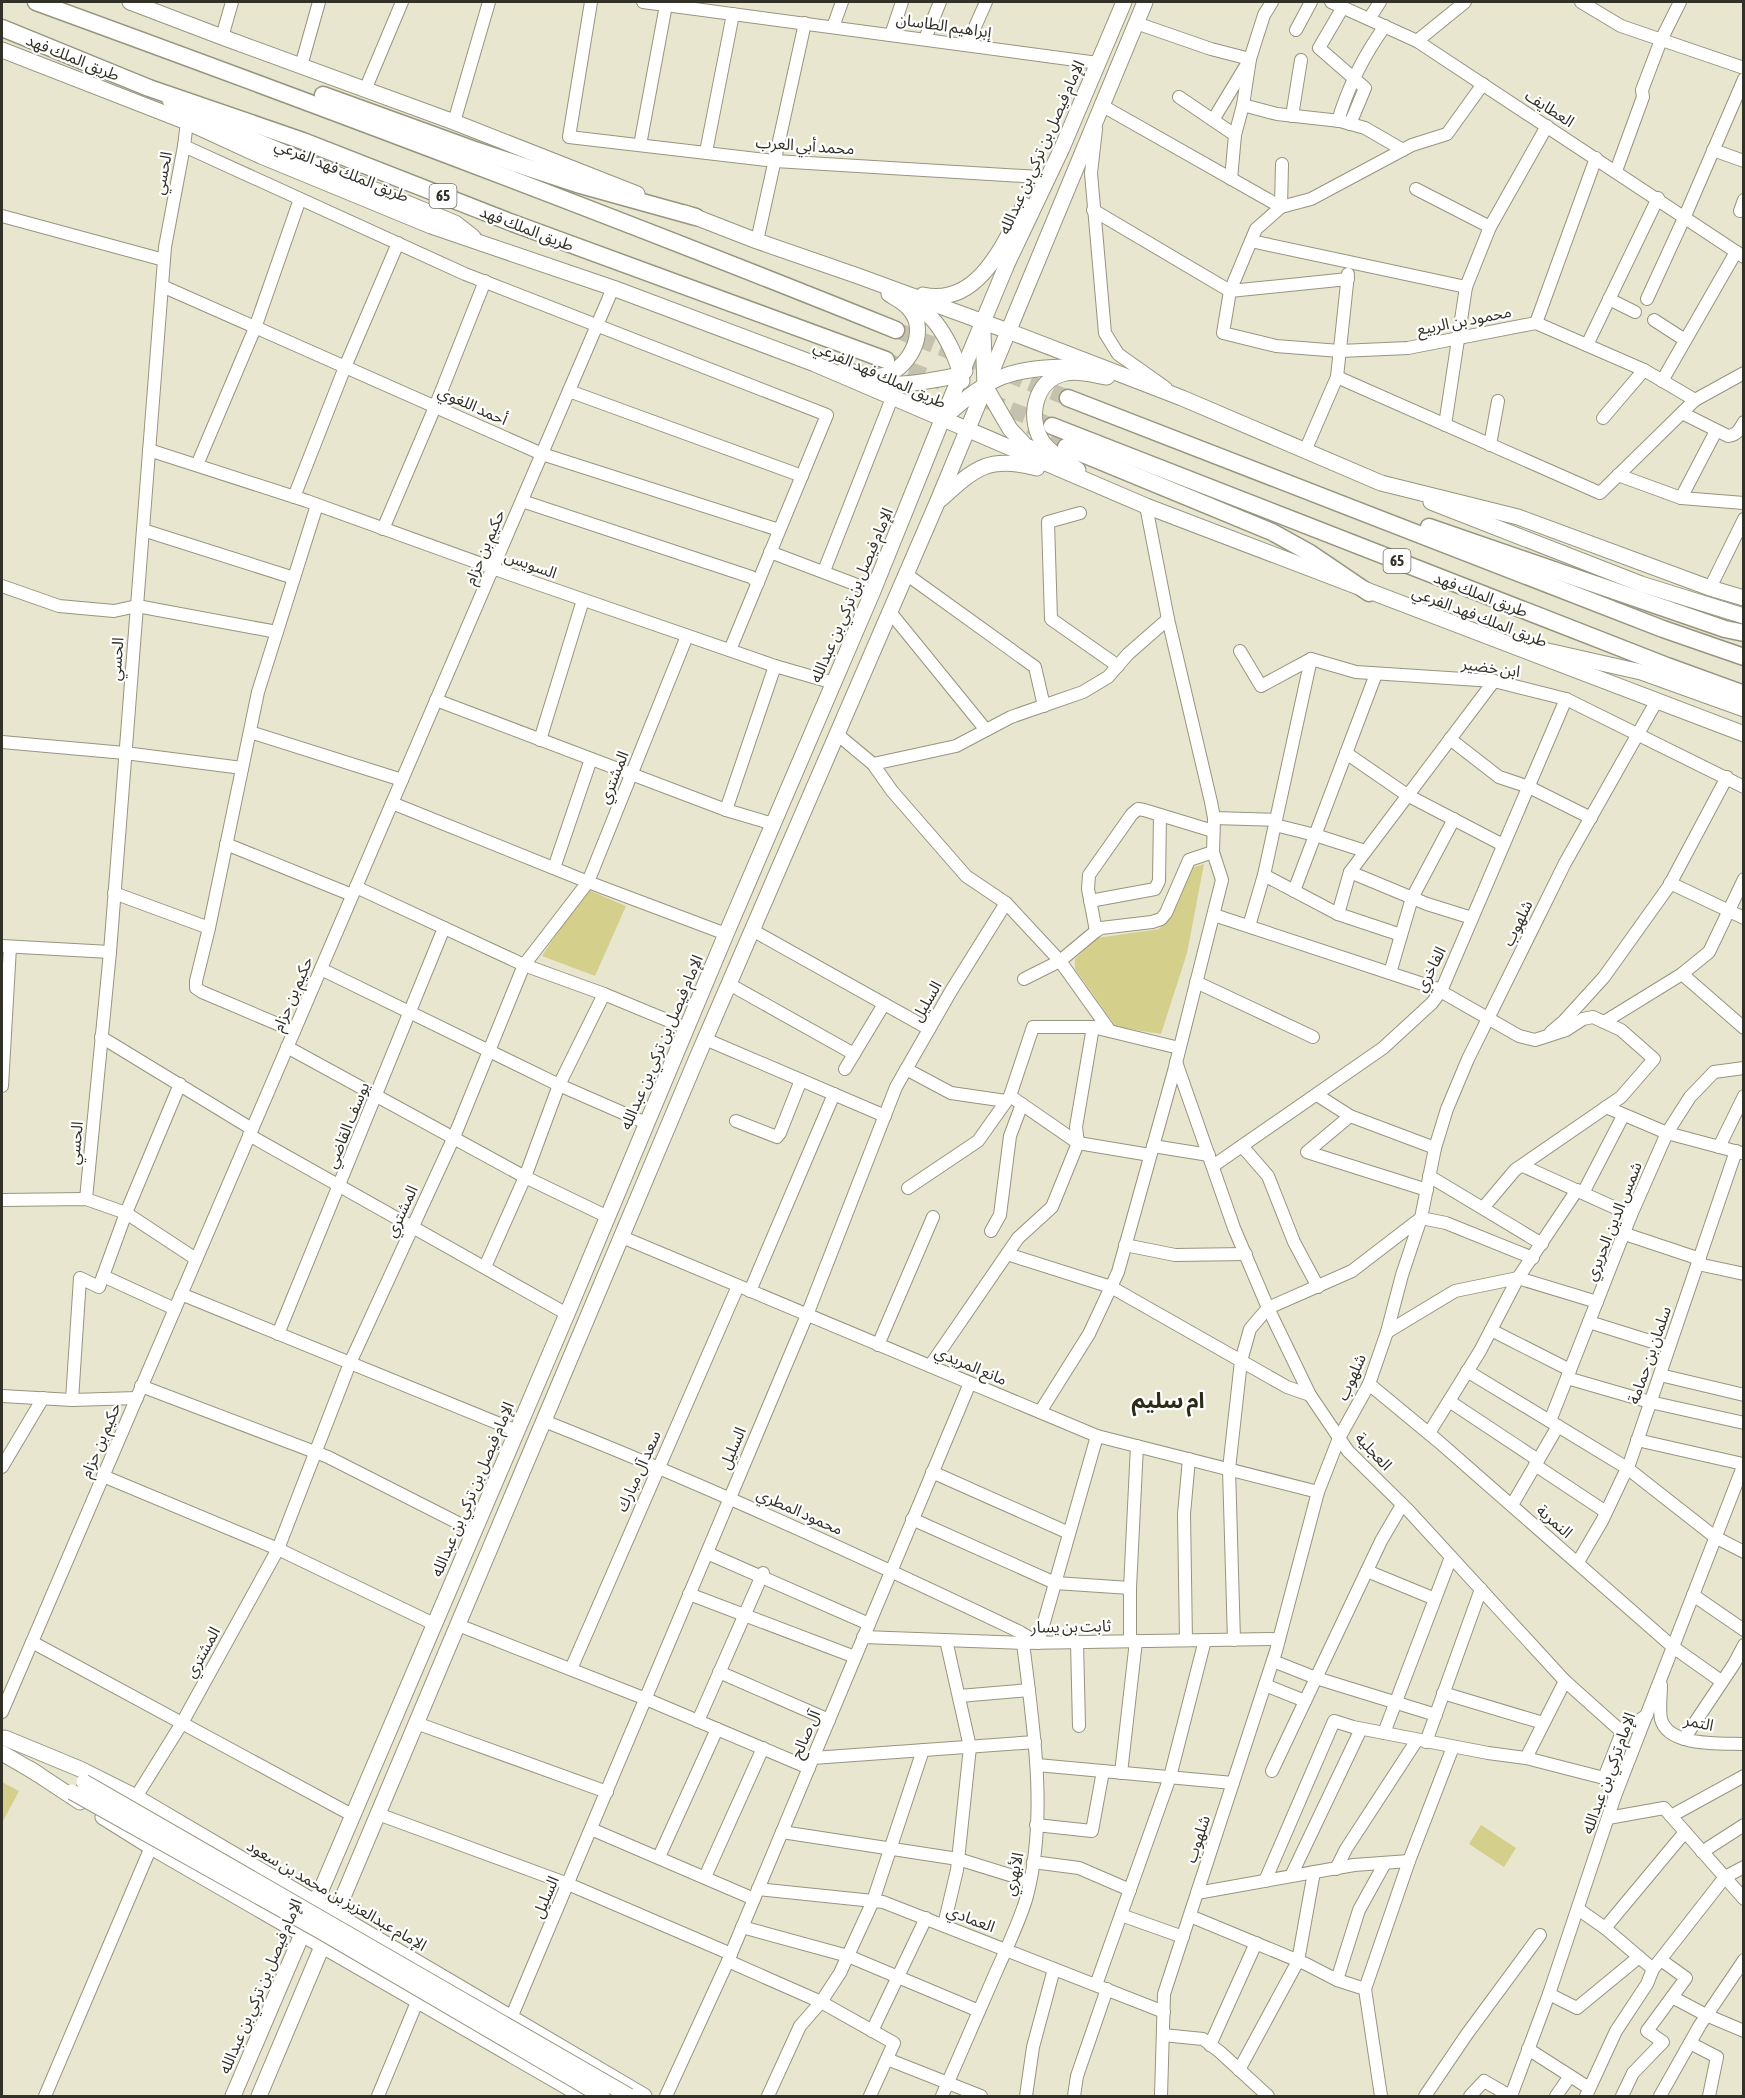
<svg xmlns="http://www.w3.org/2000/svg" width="1745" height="2098" font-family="'Asap Condensed','Noto Sans Arabic',sans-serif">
<rect width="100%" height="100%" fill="#e8e6cf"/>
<!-- green -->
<g fill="#d5cf8c">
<path d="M1204,864L1187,953L1161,1034L1116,1027L1075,969V959L1097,938L1159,929L1170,917L1191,868Z"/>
<path d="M586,889L626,906L595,976L542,956Z"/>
<path d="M2,1782L19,1791L2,1823Z"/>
<path d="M1481,1825L1516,1848L1504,1867L1469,1844Z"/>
</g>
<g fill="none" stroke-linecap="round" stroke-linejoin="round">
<!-- highway-tunnel -->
<g stroke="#c4c2ae" stroke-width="16" stroke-dasharray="16 8" stroke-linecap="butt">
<path d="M896,330L1068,398"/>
<path d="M887,361L941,382"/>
<path d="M988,401L1047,424"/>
<path d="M1030,426L1066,447"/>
</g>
<defs>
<g id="minor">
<path d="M591,2L569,137L775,161L1039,177"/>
<path d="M643,2L1098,63"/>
<path d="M1331,2L1417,41L1744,257"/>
<path d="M1581,2L1621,26L1744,68"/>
<path d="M1343,7L1319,48L1365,88L1350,124"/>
<path d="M1369,19L1380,2"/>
<path d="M1136,23L1211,49L1250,59L1213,120"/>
<path d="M833,27L842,2"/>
<path d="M1296,30L1311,2"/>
<path d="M891,35L902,2"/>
<path d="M222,37L232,2"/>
<path d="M925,39L940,2"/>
<path d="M1417,41L1465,2"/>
<path d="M967,45L986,2"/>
<path d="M301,66L319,2"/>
<path d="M1483,84L1447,134L1412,145L1311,199L1281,207L1256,229L1230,291L1223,333L1276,346L1340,351L1408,348L1536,323L1644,370L1695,400"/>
<path d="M365,90L402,2"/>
<path d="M1179,97L1235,135"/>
<path d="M1101,105L1281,207L1282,164"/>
<path d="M1243,105L1277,114L1340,121L1365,128L1403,150"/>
<path d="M1292,116L1301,60"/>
<path d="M1338,121C1348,87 1364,55 1385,26"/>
<path d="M454,122L489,2"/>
<path d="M1096,129L1091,173L1105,333L1118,354L1166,388"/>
<path d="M640,145L666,5"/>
<path d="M184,146L465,274L827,415L730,650"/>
<path d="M1713,150L1744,161"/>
<path d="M706,152L733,14"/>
<path d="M1616,171L1643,97L1642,90L1661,40L1680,2"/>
<path d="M1231,179L1235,135L1243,105L1250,59L1264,15L1272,2"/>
<path d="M1416,189L1490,227"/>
<path d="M1093,210L1230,291L1348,279"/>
<path d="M1740,211L1744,200"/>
<path d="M2,216L164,260"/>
<path d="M757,241L805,23"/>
<path d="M1251,241L1466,287"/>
<path d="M162,286L542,454L779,530"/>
<path d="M1609,299L1635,312"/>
<path d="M1647,299L1685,216L1744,79"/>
<path d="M1654,320L1685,340"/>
<path d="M1536,323L1596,158"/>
<path d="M1587,345L1658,198"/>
<path d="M1337,377L1600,493L1695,400L1744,373"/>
<path d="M1662,381L1736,252"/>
<path d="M569,391L802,476"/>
<path d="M1682,413L1728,436C1737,435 1739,430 1744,422"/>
<path d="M1603,418L1644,370"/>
<path d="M1445,425L1466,287L1490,227L1547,126"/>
<path d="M1490,445L1498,401"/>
<path d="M149,450L307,501L512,575L775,666L834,683"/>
<path d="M1305,451L1337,377L1348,274"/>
<path d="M197,465L255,328L300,199"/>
<path d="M1618,475L1681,498L1744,503"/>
<path d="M294,497L345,367L398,243"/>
<path d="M1681,498L1716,431"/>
<path d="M522,501L751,577L758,583"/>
<path d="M1080,513L1048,522L1051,619L1118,666"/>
<path d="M383,529L435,407L485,281"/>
<path d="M143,530L294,578"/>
<path d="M770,552L873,591"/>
<path d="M824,571L892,398"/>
<path d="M906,574L1035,667L1044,706"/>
<path d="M2,586L59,606L114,611L137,606L277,632"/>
<path d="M1710,588L1744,519"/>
<path d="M890,612L986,730"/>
<path d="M1240,651L1261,686L1311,659L1356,672L1494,681L1566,699L1744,787"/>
<path d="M436,700L726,810L773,824"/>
<path d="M250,732L402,780"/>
<path d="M837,734L873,764L892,791L966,876L1006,903L1060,961L1110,1031"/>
<path d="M1450,739L1499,777L1529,787L1591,818"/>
<path d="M540,740L583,600"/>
<path d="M2,742L125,753L242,768"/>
<path d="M1346,753L1407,795L1503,845"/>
<path d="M873,764L956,746L1011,717L1083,692L1108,677L1128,654L1168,619"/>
<path d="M392,803L588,882L726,934"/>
<path d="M726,810L775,666"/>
<path d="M1214,818L1276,820"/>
<path d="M1275,825L1315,835L1365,851"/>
<path d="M226,844L352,895"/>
<path d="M554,868L591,759"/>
<path d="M1350,872L1427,904L1472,918"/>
<path d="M1264,875L1338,914L1401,935"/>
<path d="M1670,883L1744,918"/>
<path d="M356,887L524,965L604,994L686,1028"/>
<path d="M1294,891L1376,674"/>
<path d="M114,893L209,928"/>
<path d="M1090,901L1155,889L1159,881L1160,815"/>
<path d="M1338,914L1350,872L1494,681"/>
<path d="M1214,915L1435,988L1519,1036L1535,1040L1566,1030L1583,1019L1593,1017L1621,1030L1654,1059L1621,1097L1515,1170L1483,1208"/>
<path d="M1249,926L1264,875L1311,659"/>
<path d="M752,930L929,1029"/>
<path d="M1096,931L1088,889L1089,875L1132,814L1138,809L1144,810L1213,831"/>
<path d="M2,946L110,952"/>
<path d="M321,969L559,1085L646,1123"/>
<path d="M1390,973L1412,898L1454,819"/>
<path d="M1682,974L1744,1028"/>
<path d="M1024,979L1060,961L1096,931L1101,928L1152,922L1161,919L1166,913L1189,860L1213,852"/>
<path d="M1196,982L1313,1037"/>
<path d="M729,984L854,1054"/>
<path d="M1604,1022L1682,974L1709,952L1744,879"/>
<path d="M294,1031L202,992L196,988V981L209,928L258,692L317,505"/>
<path d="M1551,1032L1564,1021L1604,977L1669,886L1727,777"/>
<path d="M101,1037L252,1129"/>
<path d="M705,1039L885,1116"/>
<path d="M287,1047L525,1177L608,1217"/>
<path d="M1176,1062L1234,1228L1268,1308L1310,1395L1348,1451L1408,1510L1565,1681L1622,1732L1604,1778L1615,1796"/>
<path d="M845,1069L884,1004"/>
<path d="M906,1069L951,1093L1006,1101"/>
<path d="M2,1086L10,947"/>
<path d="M1317,1095L1350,1116L1435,1148"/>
<path d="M1010,1096L1078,1143L1150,1155"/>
<path d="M1606,1107L1667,1133L1742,1153"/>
<path d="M1350,1116L1307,1152L1427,1190"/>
<path d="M736,1121L777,1137L780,1133L801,1080"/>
<path d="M249,1135L567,1314"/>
<path d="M1153,1146L1209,1155"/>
<path d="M1242,1146L1268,1176L1294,1242L1318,1287"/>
<path d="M1719,1147L1744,1096"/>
<path d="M1213,1166L1383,1048L1432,1003L1441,991L1566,699"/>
<path d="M1523,1166L1631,1215"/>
<path d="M1429,1176L1542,1244"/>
<path d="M908,1188L978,1141L1010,1096L1033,1027H1093L1179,1048"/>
<path d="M1583,1193L1623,1116"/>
<path d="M86,1199L110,952L165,247L184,146L187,122"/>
<path d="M2,1200L86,1199L126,1213L196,1259"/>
<path d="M991,1231L1000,1215L1010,1136L1022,1104"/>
<path d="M1625,1234L1700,1259"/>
<path d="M622,1237L1097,1436L1318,1492"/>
<path d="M1125,1245L1175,1255L1246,1254"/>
<path d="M1007,1254L1111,1287L1287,1387L1310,1395"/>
<path d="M1698,1264L1744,1274"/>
<path d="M485,1267L525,1177L559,1085L604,994"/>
<path d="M103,1276L175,1309"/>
<path d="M750,1291L834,1094"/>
<path d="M181,1294L517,1431"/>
<path d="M1589,1322L1669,1347"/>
<path d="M1491,1330L1570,1370"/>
<path d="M1387,1332L1455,1291L1518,1278L1597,1302"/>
<path d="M278,1334L444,928"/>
<path d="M878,1345L933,1217"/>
<path d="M930,1366L1018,1238L1052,1207L1078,1143L1076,1127L1093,1027"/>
<path d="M1467,1371L1627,1468L1715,1537L1744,1552"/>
<path d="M1660,1375L1744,1395"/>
<path d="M1567,1378L1650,1402L1744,1423"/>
<path d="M1369,1384L1438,1441L1673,1647L1721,1681"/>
<path d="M141,1386L328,1457L474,1531"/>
<path d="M2,1396L72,1400L137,1398"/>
<path d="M72,1400L80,1278L99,1287L126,1213L180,1084"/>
<path d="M1449,1401L1538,1460"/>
<path d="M1040,1412L1089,1334L1118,1272L1174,1071L1222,880L1213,852L1214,818L1211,802L1168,619L1146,506"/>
<path d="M544,1421C706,1485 863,1557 1020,1632L1038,1643L1097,1436"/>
<path d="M1550,1421L1631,1215L1667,1133L1690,1097L1714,1072L1744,1068"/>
<path d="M1429,1433L1480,1351L1518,1278L1577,1190"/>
<path d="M1637,1440L1743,1464"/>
<path d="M1535,1465L1606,1512"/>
<path d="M2,1467L43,1398"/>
<path d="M932,1472L1069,1533"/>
<path d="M103,1476L278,1549L434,1624"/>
<path d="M1512,1505L1558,1426"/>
<path d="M912,1519L1055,1583L1130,1588"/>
<path d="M707,1553L869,1624"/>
<path d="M1578,1562L1602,1521L1630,1462L1736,1151"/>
<path d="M1367,1571L1435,1599"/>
<path d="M689,1594L855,1657"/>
<path d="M1693,1595L1744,1630"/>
<path d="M458,1625L646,1699L809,1768"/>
<path d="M863,1637L1023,1643L1279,1639"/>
<path d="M1186,1640L1184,1514L1189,1459"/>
<path d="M1234,1640L1229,1469L1241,1361L1250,1329L1268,1308L1352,1271L1421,1218L1446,1223L1533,1258"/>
<path d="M1130,1641V1588L1137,1446"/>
<path d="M32,1642L352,1815"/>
<path d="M1077,1642L1079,1726"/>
<path d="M1273,1661L1316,1678L1436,1715"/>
<path d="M571,1669L738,1286"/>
<path d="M719,1672L829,1720"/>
<path d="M1265,1685L1305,1701"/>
<path d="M1661,1685C1661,1695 1659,1709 1661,1719C1668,1747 1721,1743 1744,1744"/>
<path d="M1443,1693L1543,1723"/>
<path d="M959,1696L1029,1690"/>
<path d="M2,1712L613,288"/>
<path d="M698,1721L763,1573"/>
<path d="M416,1723L607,1792"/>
<path d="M1622,1732L1647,1715"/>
<path d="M1384,1733L1451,1557"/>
<path d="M1684,1739L1734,1664L1744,1645"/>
<path d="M1426,1742L1481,1589"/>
<path d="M813,1758L1035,1742"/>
<path d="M1526,1758L1565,1681"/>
<path d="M1037,1765L1233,1783"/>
<path d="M1272,1771L1381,1541L1402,1505"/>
<path d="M1121,1773L1136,1641"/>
<path d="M136,1797L182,1723L278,1549L350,1363L454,1137L524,965L588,882L687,636"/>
<path d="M378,1814L568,1884L731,1954"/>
<path d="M1671,1816L1744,1776"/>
<path d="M1608,1818L1664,1808L1744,1899"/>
<path d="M1036,1825L1092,1831L1103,1771"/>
<path d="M591,1829L754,1899"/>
<path d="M782,1832L958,1859L1029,1881"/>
<path d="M1702,1852L1744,1825"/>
<path d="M659,1857L717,1729"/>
<path d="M1033,1862L1079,1868L1130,1890"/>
<path d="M1336,1869L1346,1849L1417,1740"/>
<path d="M1291,1876L1361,1729"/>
<path d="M705,1877L763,1748"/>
<path d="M1265,1881L1334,1721L1353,1727L1488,1753L1526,1758L1604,1778"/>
<path d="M758,1889L883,1902L1164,2012"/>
<path d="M1197,1893L1354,1865L1409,1861"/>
<path d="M1578,1909L1605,1928L1653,1969"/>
<path d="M1121,1915L1183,1937"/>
<path d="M1190,1916L1306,1964L1337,1980L1365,1989"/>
<path d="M944,1925L957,1870L970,1747L946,1640"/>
<path d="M742,1927L848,1956L979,2011"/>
<path d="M1605,1928L1685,1832"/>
<path d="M728,1961L821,2002L894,2043L870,2096"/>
<path d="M1337,1980L1359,1910L1385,1863"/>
<path d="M1096,1985L1170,1777L1205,1640"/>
<path d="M1549,1994L1577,2008L1639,1957"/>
<path d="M1672,1997L1706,2015L1744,2031"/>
<path d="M511,2018L807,1315L896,1087L951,991L1006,903"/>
<path d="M872,2031L926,1918"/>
<path d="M1163,2035L1203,2039L1220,2052L1268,2096"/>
<path d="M1690,2043L1717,2057L1709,2096"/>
<path d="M1210,2045L1256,1943"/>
<path d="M1528,2049L1589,2088"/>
<path d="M887,2059L981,2096"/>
<path d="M1239,2070L1298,1961L1314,1872"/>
<path d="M45,2096L151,1847"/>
<path d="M378,2096L417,2002"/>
<path d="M666,2096L728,1961L970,1383"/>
<path d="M768,2096L800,2026L821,2002L840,1973L873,1901L923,1750"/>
<path d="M942,2096C960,2055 978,2013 996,1972C1007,1947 1020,1921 1027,1896C1048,1815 1033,1724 1023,1643"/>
<path d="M1026,2096L1033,2047L1054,1969"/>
<path d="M1074,2096L1077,2076L1107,1989"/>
<path d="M1161,2096L1164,1994L1276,1651L1318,1492L1339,1438L1369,1384L1387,1332L1402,1275L1421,1218L1435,1148L1447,1109L1468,1059L1565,863L1656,702"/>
<path d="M1381,2096L1365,1989L1409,1861L1453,1747"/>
<path d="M1425,2096L1467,2034L1540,1935"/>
<path d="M1470,2096L1484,2081L1510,2096"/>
<path d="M1511,2096L1549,1994L1615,1796L1744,1464"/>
<path d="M1556,2096L1570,2076"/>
<path d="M1586,2096L1616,2031L1647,1984L1653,1969L1725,1877L1744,1867"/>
<path d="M1622,2096L1633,2073L1663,2042L1647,2031L1686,1978L1661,1960"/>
<path d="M1660,2096L1700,2025L1744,1960"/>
</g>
<g id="major">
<path d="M130,2L222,37L454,122L637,194"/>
<path d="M2,50L187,122L261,156L431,226L613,288L815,364L1146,506L1744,734"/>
<path d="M170,100L203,119L455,223L473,237"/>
<path d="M685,213L757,241L858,276L1008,331L1182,398L1381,483L1518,517L1710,588L1744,598"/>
<path d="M923,295C978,307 1004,244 1024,205"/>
<path d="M909,301C919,307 928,313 935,322C947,337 959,362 962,381"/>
<path d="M983,332L985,386L1010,429L1025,445L1038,452"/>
<path d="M844,370C856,372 870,378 881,376C907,372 929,333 911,311C906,303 897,299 889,294"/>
<path d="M872,382C901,388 932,380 961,375L965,371"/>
<path d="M946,416C990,376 1010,368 1070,367"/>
<path d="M1078,470C1068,462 1053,455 1045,445C1026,422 1033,379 1066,373C1079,370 1094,375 1107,377"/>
<path d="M941,499C975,468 989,455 1037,468"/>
<path d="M1431,502L1641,584L1744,616"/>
<path d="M1539,649L1641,672L1744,709"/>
<path d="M5,1738L80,1769L136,1797L644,2096"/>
<path d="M2,1753L38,1774"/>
<path d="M30,1769L80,1802"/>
<path d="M103,1817L151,1847L583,2096"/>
<path d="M233,2096L567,1314L726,934L873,591L942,420L1007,264L1062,148L1124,2"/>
<path d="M259,2096L696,1060L937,503L1145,2"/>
</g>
<g id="highway">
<path d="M36,2C324,107 611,215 896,330"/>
<path d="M2,28L149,88L303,141L510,222L886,360"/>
<path d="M323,95L472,149L577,184L696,217"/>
<path d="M1068,398L1663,629L1744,657"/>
<path d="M1052,426L1667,666L1744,694"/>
<path d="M1066,447L1272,532L1310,553L1369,593"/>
<path d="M1429,527L1725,629L1744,633"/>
</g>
</defs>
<!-- minor casing -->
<use href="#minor" stroke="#97957f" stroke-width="14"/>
<!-- major casing -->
<use href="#major" stroke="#97957f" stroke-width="17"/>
<!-- highway casing -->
<use href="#highway" stroke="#97957f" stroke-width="19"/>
<!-- minor -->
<use href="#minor" stroke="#fff" stroke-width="12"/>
<!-- major -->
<use href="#major" stroke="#fff" stroke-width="15"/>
<!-- highway -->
<use href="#highway" stroke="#fff" stroke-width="16"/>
<defs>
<g id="major-bridge">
<path d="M84,1782L629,2096"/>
<path d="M72,1792L322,1932L602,2096"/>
</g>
</defs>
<!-- major-bridge casing -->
<use href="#major-bridge" stroke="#97957f" stroke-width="17" stroke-linecap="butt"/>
<!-- major-bridge -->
<use href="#major-bridge" stroke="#fff" stroke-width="15"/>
</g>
<g text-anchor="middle" stroke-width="4.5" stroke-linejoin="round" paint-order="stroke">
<!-- shield labels -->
<g fill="#fff" stroke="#706f68" stroke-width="1.5">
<rect x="429.5" y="184" width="27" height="24" rx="4.5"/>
<rect x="1383.5" y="549" width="27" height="24" rx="4.5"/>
</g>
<g font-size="15" font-weight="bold" fill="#323128">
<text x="443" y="201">65</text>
<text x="1397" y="566">65</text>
</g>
<!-- street labels -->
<g font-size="16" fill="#323128" stroke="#fff">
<text transform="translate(944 25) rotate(8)" y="6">إبراهيم الطاسان</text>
<text transform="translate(73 57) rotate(22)" y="6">طريق الملك فهد</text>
<text transform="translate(1550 108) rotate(33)" y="6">العطايف</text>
<text transform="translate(805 145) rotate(4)" y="6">محمد أبي العرب</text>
<text transform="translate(1041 147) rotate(-66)" y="6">الإمام فيصل بن تركي بن عبدالله</text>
<text transform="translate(342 170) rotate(22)" y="6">طريق الملك فهد الفرعي</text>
<text transform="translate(162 173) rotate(-79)" y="6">الحسي</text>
<text transform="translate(527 228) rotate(21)" y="6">طريق الملك فهد</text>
<text transform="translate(1464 320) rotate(-11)" y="6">محمود بن الربيع</text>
<text transform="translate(880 374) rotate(24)" y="6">طريق الملك فهد الفرعي</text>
<text transform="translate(473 405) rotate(24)" y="6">أحمد اللغوي</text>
<text transform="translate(484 547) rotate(-67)" y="6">حكيم بن حزام</text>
<text transform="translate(531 564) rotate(20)" y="6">السويس</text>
<text transform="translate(1481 594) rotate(21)" y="6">طريق الملك فهد</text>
<text transform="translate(851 595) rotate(-67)" y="6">الإمام فيصل بن تركي بن عبدالله</text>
<text transform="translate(1480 616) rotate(21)" y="6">طريق الملك فهد الفرعي</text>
<text transform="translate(116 659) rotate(-86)" y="6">الحسي</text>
<text transform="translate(1491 667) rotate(8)" y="6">ابن خضير</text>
<text transform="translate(613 777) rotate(-68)" y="6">المشتري</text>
<text transform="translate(1517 923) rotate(-64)" y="6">شلهوب</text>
<text transform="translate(1430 969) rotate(-63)" y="6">الفاخري</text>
<text transform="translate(292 994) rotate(-67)" y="6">حكيم بن حزام</text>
<text transform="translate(926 1001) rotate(-60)" y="6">السليل</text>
<text transform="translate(661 1042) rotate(-67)" y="6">الإمام فيصل بن تركي بن عبدالله</text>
<text transform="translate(347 1125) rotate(-68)" y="6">يوسف القاضي</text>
<text transform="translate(75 1143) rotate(-85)" y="6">الحسي</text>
<text transform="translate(401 1211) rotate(-65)" y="6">المشتري</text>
<text transform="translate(1613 1221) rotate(-68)" y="6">شمس الدين الحريري</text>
<text transform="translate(1649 1355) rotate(-71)" y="6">سلمان بن حمامة</text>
<text transform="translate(971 1365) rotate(23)" y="6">مانع المريدي</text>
<text transform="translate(1351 1377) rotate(-66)" y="6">شلهوب</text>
<text transform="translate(100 1440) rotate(-67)" y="6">حكيم بن حزام</text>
<text transform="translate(732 1448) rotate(-67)" y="6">السليل</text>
<text transform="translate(1374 1451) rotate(47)" y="6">العجلية</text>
<text transform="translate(638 1471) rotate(-66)" y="6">سعد آل مبارك</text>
<text transform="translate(472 1489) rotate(-67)" y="6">الإمام فيصل بن تركي بن عبدالله</text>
<text transform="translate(800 1511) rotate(24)" y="6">محمود المطري</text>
<text transform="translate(1555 1521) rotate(41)" y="6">النمرية</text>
<text transform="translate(1071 1626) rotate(-1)" y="6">ثابت بن يسار</text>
<text transform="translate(202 1652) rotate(-61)" y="6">المشتري</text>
<text transform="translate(1699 1722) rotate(12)" y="6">التمر</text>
<text transform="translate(805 1734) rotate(-67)" y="6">آل صالح</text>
<text transform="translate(1608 1773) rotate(-70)" y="6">الإمام تركي بن عبدالله</text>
<text transform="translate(1197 1839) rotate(-72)" y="6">شلهوب</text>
<text transform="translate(1013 1874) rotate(-78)" y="6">الأبهري</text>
<text transform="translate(337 1895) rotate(30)" y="6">الإمام عبدالعزيز بن محمد بن سعود</text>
<text transform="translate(545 1897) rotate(-67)" y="6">السليل</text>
<text transform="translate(971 1918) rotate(21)" y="6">العمادي</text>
<text transform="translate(260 1986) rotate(-67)" y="6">الإمام فيصل بن تركي بن عبدالله</text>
</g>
<!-- district labels -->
<g font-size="22" font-weight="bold" fill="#2c2b18" stroke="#fff">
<text x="1168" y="1408">ام سليم</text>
</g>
</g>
<!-- border -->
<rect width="1745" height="2098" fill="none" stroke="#323128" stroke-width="6"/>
</svg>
